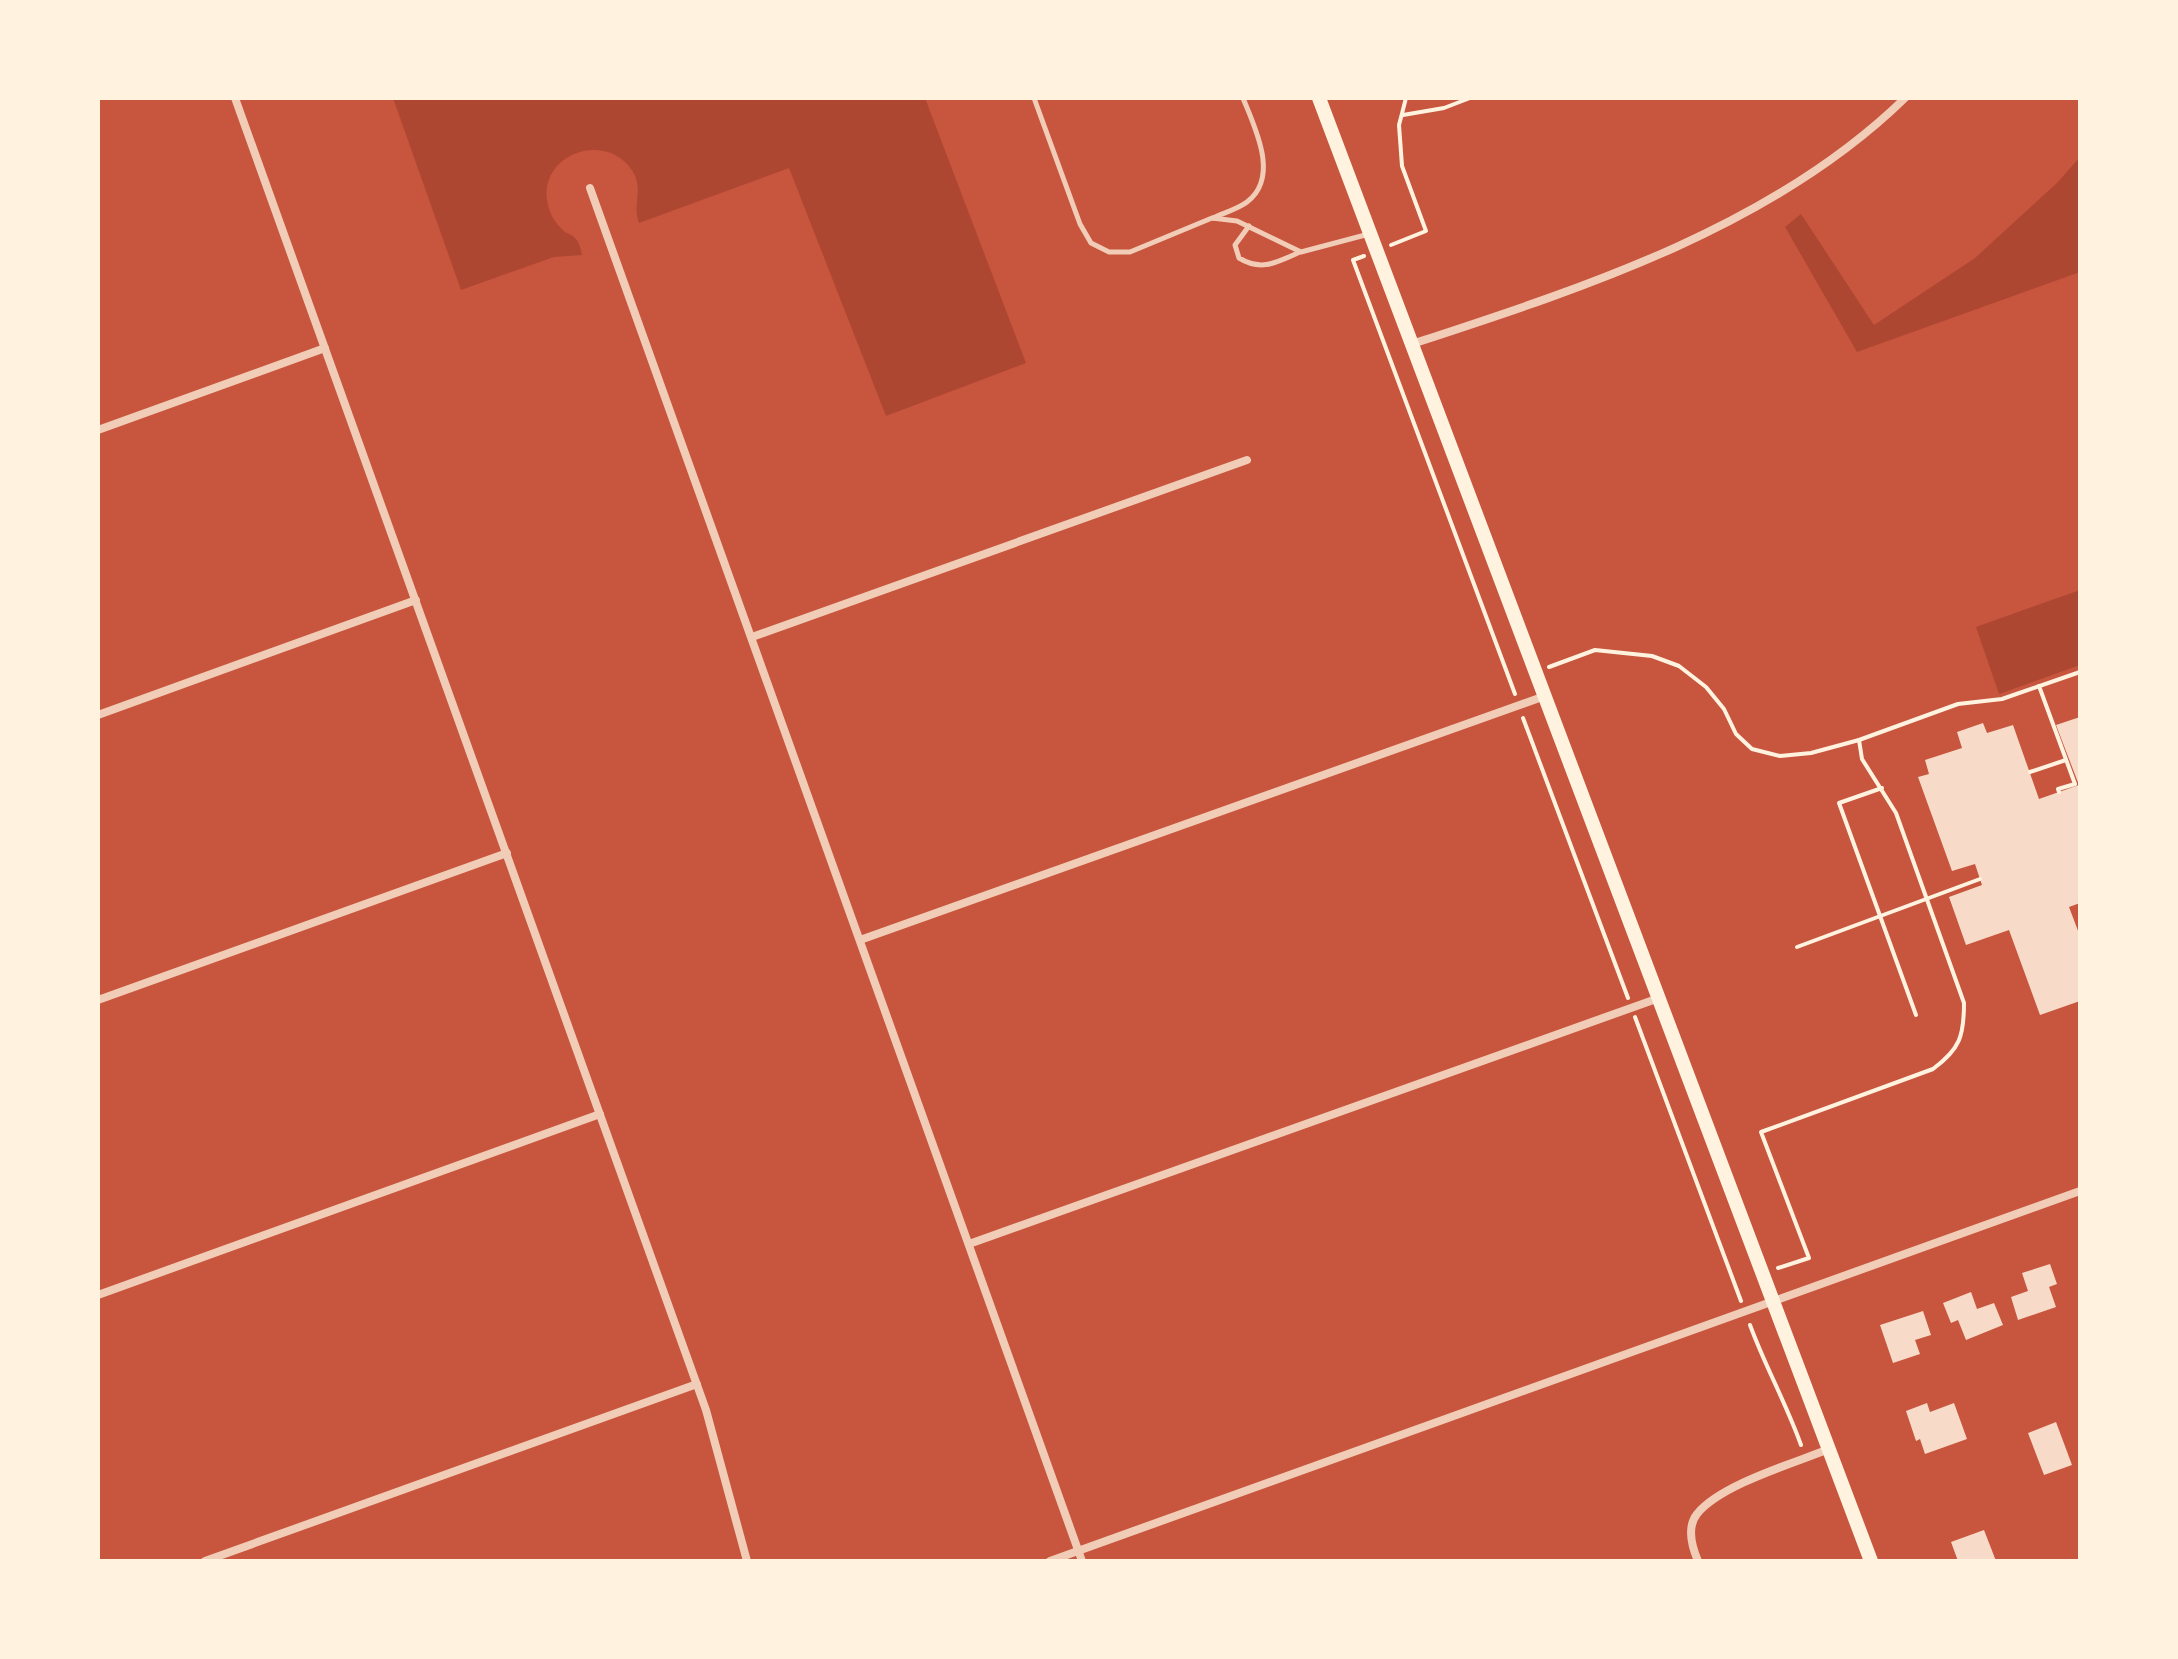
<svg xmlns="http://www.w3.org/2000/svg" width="2178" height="1659" font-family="Karla,sans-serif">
<rect width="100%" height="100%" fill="#c8553d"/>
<!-- green -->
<g fill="#ae4732">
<path d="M393,98H925L1026,363L886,416L789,168L639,223C631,203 647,187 628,165C599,133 541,156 547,200C549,213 555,224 565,232C568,234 573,235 575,238C579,241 581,250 582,255L554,257L461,290Z"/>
<path d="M2080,157V272L1857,352L1785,227L1801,214L1874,325L1975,258L2057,183Z"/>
<path d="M2080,590V665L1999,694L1976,627Z"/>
</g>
<!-- building -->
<g fill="#f7dbc8">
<path d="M2080,717V903L2069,907L2080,936V1001L2040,1015L2009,930L1966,945L1949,897L1982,885L1975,864L1952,871L1918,777L1929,774L1925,760L1962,748L1957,732L1983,723L1987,733L2013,725L2039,799L2079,785L2056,725Z"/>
<path d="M2050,1264L2057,1284L2049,1287L2056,1307L2018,1320L2011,1297L2028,1291L2022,1273Z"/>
<path d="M1971,1292L1977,1309L1994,1303L2003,1325L1966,1340L1958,1320L1951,1323L1943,1303Z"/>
<path d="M1923,1311L1931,1335L1915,1340L1920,1354L1893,1363L1880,1325Z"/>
<path d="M1927,1403L1930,1412L1954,1403L1967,1439L1925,1454L1920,1439L1916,1441L1906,1411Z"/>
<path d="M2056,1422L2072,1465L2044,1475L2028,1433Z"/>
<path d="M1984,1530L1996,1561H1958L1951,1542Z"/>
</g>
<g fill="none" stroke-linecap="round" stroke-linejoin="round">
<!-- path -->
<g stroke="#fff3e0" stroke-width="4">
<path d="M1403,115L1444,108L1470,98"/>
<path d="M1391,245L1426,231L1402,166L1399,125L1406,98"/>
<path d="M1364,256L1353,260L1515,694"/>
<path d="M1549,667L1595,650L1652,656L1679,666L1706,687L1724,709L1736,734L1752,749L1780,756L1811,753L1859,740L1958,704L2002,699L2080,672"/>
<path d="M2039,686L2075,784L2058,789L2059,792"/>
<path d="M1523,718L1628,998"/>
<path d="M2030,772L2066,760"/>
<path d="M1882,788L1839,803L1916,1015"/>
<path d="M1797,947L1980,879"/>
<path d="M1635,1017L1741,1301"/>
<path d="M1778,1268L1809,1258L1761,1132L1933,1069C1960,1049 1964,1036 1964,1003L1896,813L1862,759L1859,740"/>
<path d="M1750,1325C1765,1366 1786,1403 1801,1445"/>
</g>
<!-- service -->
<g stroke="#f1ccb7" stroke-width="5">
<path d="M1034,98L1080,224L1091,243L1109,252H1130L1212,218L1237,221L1301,252L1369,234"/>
<path d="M1213,218C1223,213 1238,209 1247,202C1280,177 1255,128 1243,98"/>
<path d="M1249,226L1235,245L1239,258C1262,272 1277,262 1300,252"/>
</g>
<!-- minor -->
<g stroke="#f1ccb7" stroke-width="8">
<path d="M235,98L706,1410L747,1561"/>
<path d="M590,188L1082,1561"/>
<path d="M1412,344C1583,288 1773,227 1905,98"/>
<path d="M98,430L325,348"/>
<path d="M752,637L1247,460"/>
<path d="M98,715L416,600"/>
<path d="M860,940L1545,696"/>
<path d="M98,1000L507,853"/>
<path d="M969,1244L1659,998"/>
<path d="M98,1295L600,1114"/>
<path d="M205,1561L697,1384"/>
<path d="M1050,1561L2080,1191"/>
<path d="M1698,1561C1692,1547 1686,1528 1697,1514C1720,1485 1794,1463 1829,1449"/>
</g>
<!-- secondary -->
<path stroke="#fff3e0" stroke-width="14" d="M1319,98L1871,1561"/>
</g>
<!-- border -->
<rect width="2178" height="1659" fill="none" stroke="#fff3e0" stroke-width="200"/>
</svg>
